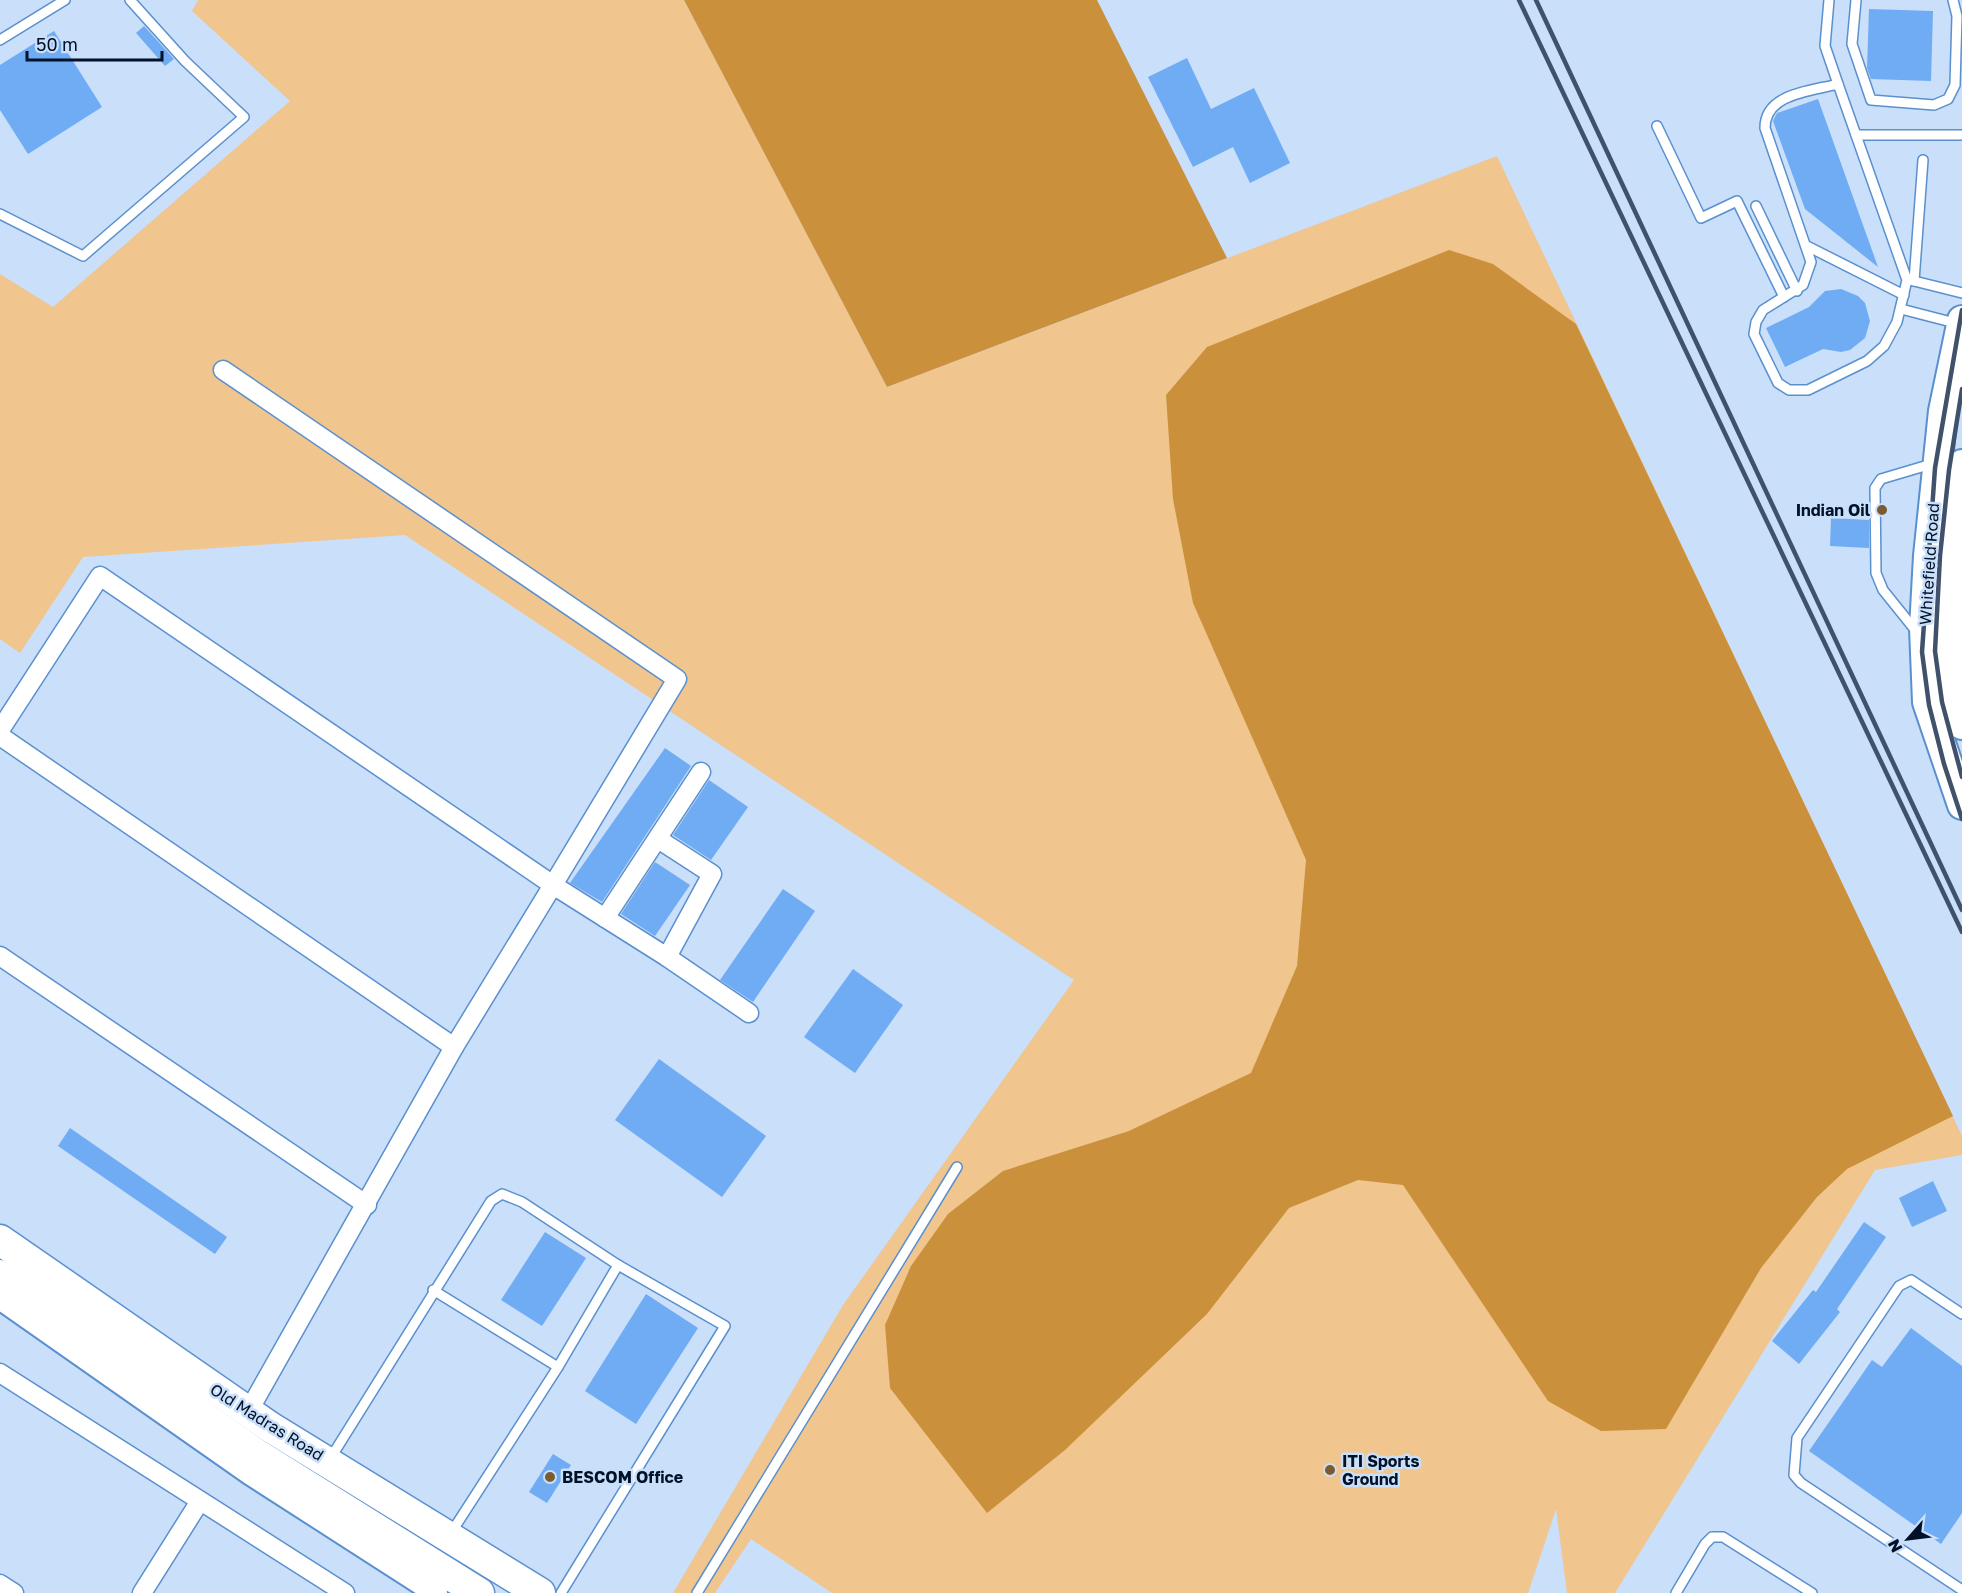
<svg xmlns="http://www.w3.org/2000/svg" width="1962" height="1593" font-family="'Golos Text',sans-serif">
<rect width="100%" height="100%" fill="#c9dffa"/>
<!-- green -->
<path fill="#f0c58e" d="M198,0H684L887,387L1497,156L1962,1136V1155L1875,1170L1615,1593H1567L1556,1509L1528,1593H832L751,1539L715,1593H673L843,1305L1074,980L405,535L83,557L20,653L0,639V274L53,307L290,101L192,11Z"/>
<!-- forest -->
<g fill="#cb903c">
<path d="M684,0H1097L1227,258L887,387Z"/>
<path d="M1449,250L1493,264L1576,324L1953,1116L1847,1169L1817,1197L1761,1268L1666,1429L1601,1431L1548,1401L1403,1185L1358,1180L1289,1208L1207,1314L1065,1450L987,1513L890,1388L885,1325L911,1266L948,1214L1003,1171L1129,1131L1251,1073L1297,966L1306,860L1193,603L1173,499L1166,395L1207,347Z"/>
</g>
<!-- building -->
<g fill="#6facf3">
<path d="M1869,9L1933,11L1931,81L1871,79L1867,68Z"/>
<path d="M144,26L174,59L165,66L136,33Z"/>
<path d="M54,31L102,107L28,154L0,110V65Z"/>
<path d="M1187,58L1211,109L1254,88L1290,163L1250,183L1233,147L1193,167L1148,77Z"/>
<path d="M1818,99L1878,267L1805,209L1773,121L1777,113Z"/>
<path d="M1841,289L1858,296L1865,303L1870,321L1865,338L1850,350L1841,352L1823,349L1785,367L1766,328L1809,307L1825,291Z"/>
<path d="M1831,518L1869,520V548L1830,546Z"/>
<path d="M665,748L691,766L602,902L570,883Z"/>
<path d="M709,780L748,807L711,860L673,835Z"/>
<path d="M655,862L690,885L655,936L621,914Z"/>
<path d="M783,889L815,911L753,1002L720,980Z"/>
<path d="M853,969L903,1005L855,1073L804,1037Z"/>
<path d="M659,1059L766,1136L722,1197L615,1120Z"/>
<path d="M70,1128L227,1237L215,1254L58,1146Z"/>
<path d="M1933,1181L1947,1211L1912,1227L1899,1198Z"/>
<path d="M1864,1222L1886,1237L1837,1309L1840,1312L1799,1364L1772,1341L1813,1290L1816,1292Z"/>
<path d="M545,1232L586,1258L542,1326L501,1300Z"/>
<path d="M646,1294L698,1328L636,1424L585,1391Z"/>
<path d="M1911,1328L1962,1366V1513L1941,1544L1809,1451L1872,1360L1882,1367Z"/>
<path d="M553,1454L571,1465L547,1503L529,1492Z"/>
</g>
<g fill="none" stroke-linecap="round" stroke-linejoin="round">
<defs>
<g id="service">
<path d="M1829,0L1825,46L1838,84"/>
<path d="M1856,0L1852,44L1871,100L1934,105L1948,99L1955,85L1957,16L1953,0"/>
<path d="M0,40L65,0"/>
<path d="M1838,84L1907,280L1897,322L1884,346L1867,361L1808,390H1789L1778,383L1754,334L1756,322L1763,310L1803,285L1811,262L1765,128C1765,93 1812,91 1838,84Z"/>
<path d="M1657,126L1701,218L1737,201L1784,297"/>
<path d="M1856,135H1962"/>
<path d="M1756,206L1797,291"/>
<path d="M0,214L83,256L244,117L185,61L130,0"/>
<path d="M1807,246L1904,295"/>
<path d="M1910,280L1962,293"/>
<path d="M1914,281L1923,160"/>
<path d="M1901,309L1959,324"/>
<path d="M1916,631L1883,590L1876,573L1875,488L1881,479L1935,463"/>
<path d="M433,1290L558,1367"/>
<path d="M1962,1314L1911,1280L1899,1286L1797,1438L1794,1475L1801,1483L1962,1590"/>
<path d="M330,1459L491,1201L502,1194L522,1202L618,1265L725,1326L561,1593"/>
<path d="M451,1533L558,1367L618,1265"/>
<path d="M697,1593L957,1167"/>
<path d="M1676,1593L1705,1544L1712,1537H1723L1812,1593"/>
</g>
<g id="minor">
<path d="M223,370L677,679L553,885L667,957L712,874L658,839"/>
<path d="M0,730L100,576L553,885L454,1047"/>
<path d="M0,736L454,1047L248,1412"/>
<path d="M605,918L701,772"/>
<path d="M0,956L367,1205"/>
<path d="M667,957L749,1013"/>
<path d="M0,1373L345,1593"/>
<path d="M0,1584L14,1593"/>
<path d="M142,1593L200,1501"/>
</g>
<path id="tertiary" d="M0,1298L251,1474L436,1593"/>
<g id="primary">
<path d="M1962,320L1943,411L1928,556L1924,628L1927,702L1962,805"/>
<path d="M1962,464C1954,550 1940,640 1962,725"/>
</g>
<g id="trunk">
<path d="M0,1240L270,1427L540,1593"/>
<path d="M0,1275L258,1455L479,1593"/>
</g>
</defs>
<!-- service casing -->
<use href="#service" stroke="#5a90ce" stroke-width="12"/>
<!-- minor casing -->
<use href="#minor" stroke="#5a90ce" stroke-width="21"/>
<!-- tertiary casing -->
<use href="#tertiary" stroke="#5a90ce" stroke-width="26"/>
<!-- primary casing -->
<use href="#primary" stroke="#5a90ce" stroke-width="32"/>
<!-- trunk casing -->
<use href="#trunk" stroke="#5a90ce" stroke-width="33"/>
<!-- service -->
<use href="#service" stroke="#fff" stroke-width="9"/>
<!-- minor -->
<use href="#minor" stroke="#fff" stroke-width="18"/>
<!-- tertiary -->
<use href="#tertiary" stroke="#fff" stroke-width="22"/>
<!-- primary -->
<use href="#primary" stroke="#fff" stroke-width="28"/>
<!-- trunk -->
<use href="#trunk" stroke="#fff" stroke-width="30"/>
<!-- rail -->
<g stroke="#40526b" stroke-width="4.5">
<path d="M1519,0L1962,932"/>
<path d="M1536,0L1962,910"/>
<path d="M1962,310L1935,468L1922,652L1929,705L1944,764L1962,819"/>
<path d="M1962,389L1949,470L1940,556L1935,651L1942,702L1962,777"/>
</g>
</g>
<!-- markers -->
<g fill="#7b5b31" stroke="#c9dffa" stroke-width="2">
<circle cx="1882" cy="510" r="6"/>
<circle cx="1330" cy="1470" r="6"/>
<circle cx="550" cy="1477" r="6"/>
</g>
<g text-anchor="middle" stroke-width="5" stroke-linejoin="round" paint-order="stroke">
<!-- poi labels -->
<g font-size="16" font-weight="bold" fill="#001128" stroke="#c9dffa" text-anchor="start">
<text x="1870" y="516" text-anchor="end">Indian Oil</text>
<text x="1342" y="1467">ITI Sports<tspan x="1342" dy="18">Ground</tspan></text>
<text x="562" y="1483">BESCOM Office</text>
</g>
<!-- street labels -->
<g font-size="16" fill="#001128" stroke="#c9dffa">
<text transform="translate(1929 564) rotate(-86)" y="6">Whitefield Road</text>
<text transform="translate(267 1422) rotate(32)" y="6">Old Madras Road</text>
</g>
</g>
<!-- north arrow -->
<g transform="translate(1908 1539) rotate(242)" stroke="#c9dffa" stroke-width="4.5" paint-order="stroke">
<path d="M0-4.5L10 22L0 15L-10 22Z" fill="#001128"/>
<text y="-9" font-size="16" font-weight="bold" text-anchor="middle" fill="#001128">N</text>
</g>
<!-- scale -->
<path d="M27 51v9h135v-9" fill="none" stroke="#001128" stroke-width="3"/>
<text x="36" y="51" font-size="18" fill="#001128" stroke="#c9dffa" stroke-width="4.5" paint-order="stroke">50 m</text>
</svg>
